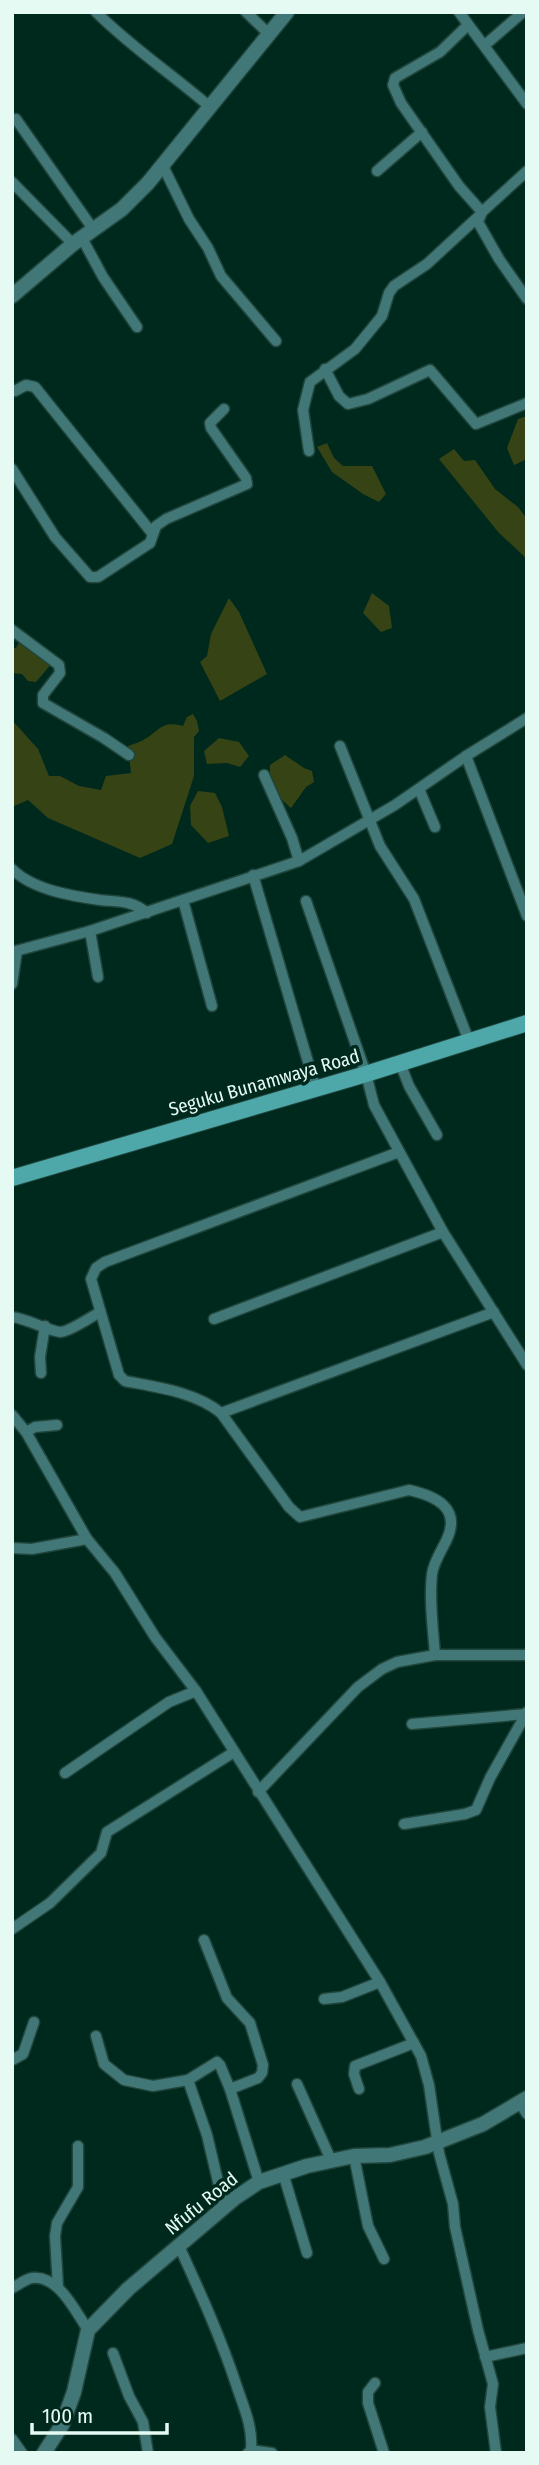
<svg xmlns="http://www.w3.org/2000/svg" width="539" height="2465" font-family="'Fira Sans Condensed',sans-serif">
<rect width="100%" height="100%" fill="#00291e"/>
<!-- green -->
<g fill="#364315">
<path d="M527,416V459L514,465L507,448L518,419Z"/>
<path d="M327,443L334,458L343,466H372L386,494L379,502L363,494L332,472L317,447Z"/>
<path d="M454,449L464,461L475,460L495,489L518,507L527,519V559L499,533L439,459Z"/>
<path d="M372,593L389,606L392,628L381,632L363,613Z"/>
<path d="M229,598L239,612L267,674L220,701L200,662L207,656L211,634Z"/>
<path d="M21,639L53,662L36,682L28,681L22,674L12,673V648H16Z"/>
<path d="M193,714L197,721L199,731L194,737V776L172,844L140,858L48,818L28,800L12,807V720L38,749L49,776H60L79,786L101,790L106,776L131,773L128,746C133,744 141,742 145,739C160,730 162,720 183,726L187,717Z"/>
<path d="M219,738L239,742L249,756L240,767L227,763L207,764L204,751Z"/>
<path d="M285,755L304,768L312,771L314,782L306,787L291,808C276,795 269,785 270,765Z"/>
<path d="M198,791L215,793L222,807L229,836L208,843L191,825L190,806Z"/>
</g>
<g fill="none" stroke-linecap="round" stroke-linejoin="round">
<defs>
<g id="minor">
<path d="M96,12C131,47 173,75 210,107"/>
<path d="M246,12L269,34"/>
<path d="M459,12L527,104"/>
<path d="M468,25L440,52L395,78L393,85L401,103L459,186L482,212"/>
<path d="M485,45L523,12"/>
<path d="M16,119L93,229"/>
<path d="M163,166L189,219L208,248L221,276L276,341"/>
<path d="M377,171L422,132"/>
<path d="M527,171L482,212L478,222L499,259L527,299"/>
<path d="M12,182L73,244"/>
<path d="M82,238L103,277L137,327"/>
<path d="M325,369L339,396L348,404L368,399L430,370L476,424L527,403"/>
<path d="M12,390L15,391L26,385L35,387L152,533"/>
<path d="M309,451L303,410L310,382L355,349L382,316L389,293L394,286L427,264L479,216"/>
<path d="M12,469L55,537L90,577H98L150,543L156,526L166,519L247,484L246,478L211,428L210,423L224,409"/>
<path d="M12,630L59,665L60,673L43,695V703L104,738L129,755"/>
<path d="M340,746L380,846L414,899L469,1041"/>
<path d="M466,756L527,916"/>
<path d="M264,775L292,838L299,861"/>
<path d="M419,789L435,827"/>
<path d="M12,869C33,890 72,896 100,900C118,902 132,900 147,913"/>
<path d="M253,875L316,1089"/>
<path d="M183,900L212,1006"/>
<path d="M306,901L366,1074L374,1105L443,1232L527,1365"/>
<path d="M90,931L98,977"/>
<path d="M12,952L90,931L299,861L395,805L466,756L527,718"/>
<path d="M12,984L17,951"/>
<path d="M400,1063L409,1086L437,1135"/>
<path d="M399,1152L105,1262L96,1268L91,1279L119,1375L125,1381C156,1387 196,1392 221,1413L289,1507L300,1517L409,1490C436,1496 461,1508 447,1539C442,1550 434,1561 432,1574C429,1600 433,1628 435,1655"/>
<path d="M12,1317C29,1319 45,1330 60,1332C69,1332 91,1317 100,1312"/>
<path d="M214,1319L443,1232"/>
<path d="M41,1373L40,1357L45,1326"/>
<path d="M221,1413L494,1312"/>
<path d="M12,1415L26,1432L87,1539L115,1573L155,1637L196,1691L380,1982L421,2056L429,2085L439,2153L453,2204L455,2227L478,2330L493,2384L490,2407L496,2453"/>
<path d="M26,1432L35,1427L57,1425"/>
<path d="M12,1548L32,1549L87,1539"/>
<path d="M412,1724L526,1714"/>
<path d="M65,1773L169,1702L196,1691"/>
<path d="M258,1792L358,1687L382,1669L397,1662L435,1655H527"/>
<path d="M404,1824L465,1814L476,1810L490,1778L527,1712"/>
<path d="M12,1929L50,1903L101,1853L107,1832L234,1752"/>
<path d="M204,1940L227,1998L250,2023L263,2065L262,2073L258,2078L230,2089L259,2182"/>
<path d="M324,1999L342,1997L380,1982"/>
<path d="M96,2036L104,2064L124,2080L153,2086L188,2080L217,2062L220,2065L230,2089"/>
<path d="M12,2060L23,2054L34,2022"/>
<path d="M188,2080L207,2135L224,2207"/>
<path d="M297,2084L331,2160"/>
<path d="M359,2089L354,2074L355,2066L414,2043"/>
<path d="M519,2102L527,2114"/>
<path d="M354,2156L368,2226L384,2259"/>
<path d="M283,2173L307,2253"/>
<path d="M179,2246C200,2292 221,2338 237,2387C244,2408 253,2427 251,2450L248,2453"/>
<path d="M58,2287L55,2236L57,2223L78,2187V2146"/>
<path d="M12,2288C19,2285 25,2279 32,2278C59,2275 75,2311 88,2330"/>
<path d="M113,2353L129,2396L143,2422L148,2453"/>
<path d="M485,2357L527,2348"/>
<path d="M375,2383L368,2392V2403L384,2453"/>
<path d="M12,2439L22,2453"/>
<path d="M251,2450L272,2453"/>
</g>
<g id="tertiary">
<path d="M12,296L73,244L122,209L148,183L287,12"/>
<path d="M44,2453L62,2425L74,2392L88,2330L128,2289L235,2198L259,2182L307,2166L354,2156L390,2155L425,2147L483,2124L527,2098"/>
</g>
<path id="secondary" d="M12,1178L366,1074L527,1023"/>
</defs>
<!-- minor casing -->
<use href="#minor" stroke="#20463c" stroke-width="13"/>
<!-- tertiary casing -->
<use href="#tertiary" stroke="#20463c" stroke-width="17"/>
<!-- secondary casing -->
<use href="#secondary" stroke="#20463c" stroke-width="18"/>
<!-- minor -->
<use href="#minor" stroke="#427777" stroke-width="10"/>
<!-- tertiary -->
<use href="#tertiary" stroke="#427777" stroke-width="14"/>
<!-- secondary -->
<use href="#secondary" stroke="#4ea8a9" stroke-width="16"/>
</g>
<g text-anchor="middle" stroke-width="7" stroke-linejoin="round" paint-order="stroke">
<!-- street labels -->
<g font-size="19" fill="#e5faf3" stroke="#00291e">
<text transform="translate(264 1082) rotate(-16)" y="7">Seguku Bunamwaya Road</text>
<text transform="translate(201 2203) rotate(-39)" y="7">Nfufu Road</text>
</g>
</g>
<!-- border -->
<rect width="539" height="2465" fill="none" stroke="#e5faf3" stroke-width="28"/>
<!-- scale -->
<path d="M32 2423v10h135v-10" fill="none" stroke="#e5faf3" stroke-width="3.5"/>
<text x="42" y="2423" font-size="21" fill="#e5faf3" stroke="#00291e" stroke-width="5" paint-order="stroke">100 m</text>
</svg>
